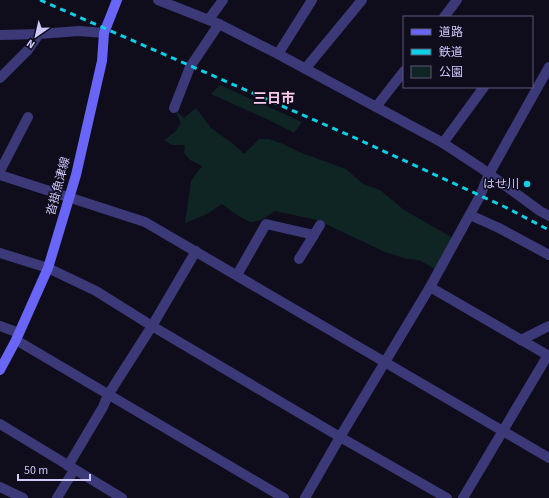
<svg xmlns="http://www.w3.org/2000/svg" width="549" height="498" font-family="'Source Sans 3','Noto Sans JP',sans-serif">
<rect width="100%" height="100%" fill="#0f0c1c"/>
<!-- green -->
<g fill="#0f2524">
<path d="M220,85L302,122L294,133L271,121L211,94Z"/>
<path d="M196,108L211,128L232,143L244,154L259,139H269L283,144L299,152L346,169L363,184L380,190L404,210L453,238L435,269L419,260L407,259L385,252L317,220L275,211C269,215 260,222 252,222C244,221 229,209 222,204L207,214L185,223L191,181L202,166L190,160L184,153L185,145H172L164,140L175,132L181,123L175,110L184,118Z"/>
</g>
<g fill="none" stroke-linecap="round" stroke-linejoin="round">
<!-- minor -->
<g stroke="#3c3978" stroke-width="10">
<path d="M158,0L219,24L278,54L443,143L481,168L540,211L549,216"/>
<path d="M444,17L457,0"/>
<path d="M209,19L223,0"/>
<path d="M0,35L39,34"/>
<path d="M278,54L312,0"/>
<path d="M305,69L362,0"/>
<path d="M0,78L28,50L39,34L79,31L104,33"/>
<path d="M376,107L404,71"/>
<path d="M174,108L190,67L219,24"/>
<path d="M443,143L484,87"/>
<path d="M0,171L28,117"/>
<path d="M0,175L145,222L549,458"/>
<path d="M470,215L499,228L549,255"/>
<path d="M314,235L320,225"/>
<path d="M0,253L48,268L96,291L152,326L340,437L447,498"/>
<path d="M237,275L266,224L314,235L299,259"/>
<path d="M430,287L549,356"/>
<path d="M0,326L19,333"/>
<path d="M521,340L549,326"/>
<path d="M0,424L122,498"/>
<path d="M68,466L103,407L108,395L152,326L196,251"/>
<path d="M0,487L23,498"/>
<path d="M57,498L74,470"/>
<path d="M463,498L548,355"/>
</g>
<!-- tertiary -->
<g stroke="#3c3978" stroke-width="10">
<path d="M16,340L284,498"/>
<path d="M305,498L340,437L430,287L480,196L489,174L549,67"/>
</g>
<!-- secondary -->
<path stroke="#6965f7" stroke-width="10" d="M0,370L16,340L48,268L76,175L102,61L104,33L117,0"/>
<!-- rail -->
<path stroke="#0bd0e6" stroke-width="3" stroke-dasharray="6 5" stroke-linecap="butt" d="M40,0L353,137L505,207L549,230"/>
</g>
<!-- markers -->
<circle fill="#0bd0e6" stroke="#0f0c1c" stroke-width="1.5" cx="527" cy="184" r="4"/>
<g text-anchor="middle" stroke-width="3" stroke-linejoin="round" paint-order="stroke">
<!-- poi labels -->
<g font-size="12" fill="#cfc9fc" stroke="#0f0c1c" text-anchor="end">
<text x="519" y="188">はせ川</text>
</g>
<!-- street labels -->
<g font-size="12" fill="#cfc9fc" stroke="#0f0c1c">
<text transform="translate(58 186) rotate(-75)" y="4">沓掛魚津線</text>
</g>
<!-- quarter labels -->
<g font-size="14" font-weight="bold" fill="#fccbeb" stroke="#0f0c1c">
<text x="274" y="103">三日市</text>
</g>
</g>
<!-- legend -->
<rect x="403" y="16" width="130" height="72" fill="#0f0c1c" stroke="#5c5876"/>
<rect x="411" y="29" width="20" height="6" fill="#6965f7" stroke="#5c5876"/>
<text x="439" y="36" font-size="12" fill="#cfc9fc">道路</text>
<rect x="411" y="49" width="20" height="6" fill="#0bd0e6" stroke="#5c5876"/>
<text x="439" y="56" font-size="12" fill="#cfc9fc">鉄道</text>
<rect x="411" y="66" width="20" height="12" fill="#0f2524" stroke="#5c5876"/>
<text x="439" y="76" font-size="12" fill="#cfc9fc">公園</text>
<!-- north arrow -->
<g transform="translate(36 36) rotate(214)" stroke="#0f0c1c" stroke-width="3" paint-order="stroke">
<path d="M0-3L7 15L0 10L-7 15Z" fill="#cfc9fc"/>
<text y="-6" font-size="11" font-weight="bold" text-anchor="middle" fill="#cfc9fc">N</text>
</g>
<!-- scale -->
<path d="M18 474v6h72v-6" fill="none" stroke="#cfc9fc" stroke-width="2"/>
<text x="24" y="474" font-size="12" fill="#cfc9fc" stroke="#0f0c1c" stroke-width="3" paint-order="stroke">50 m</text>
</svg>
